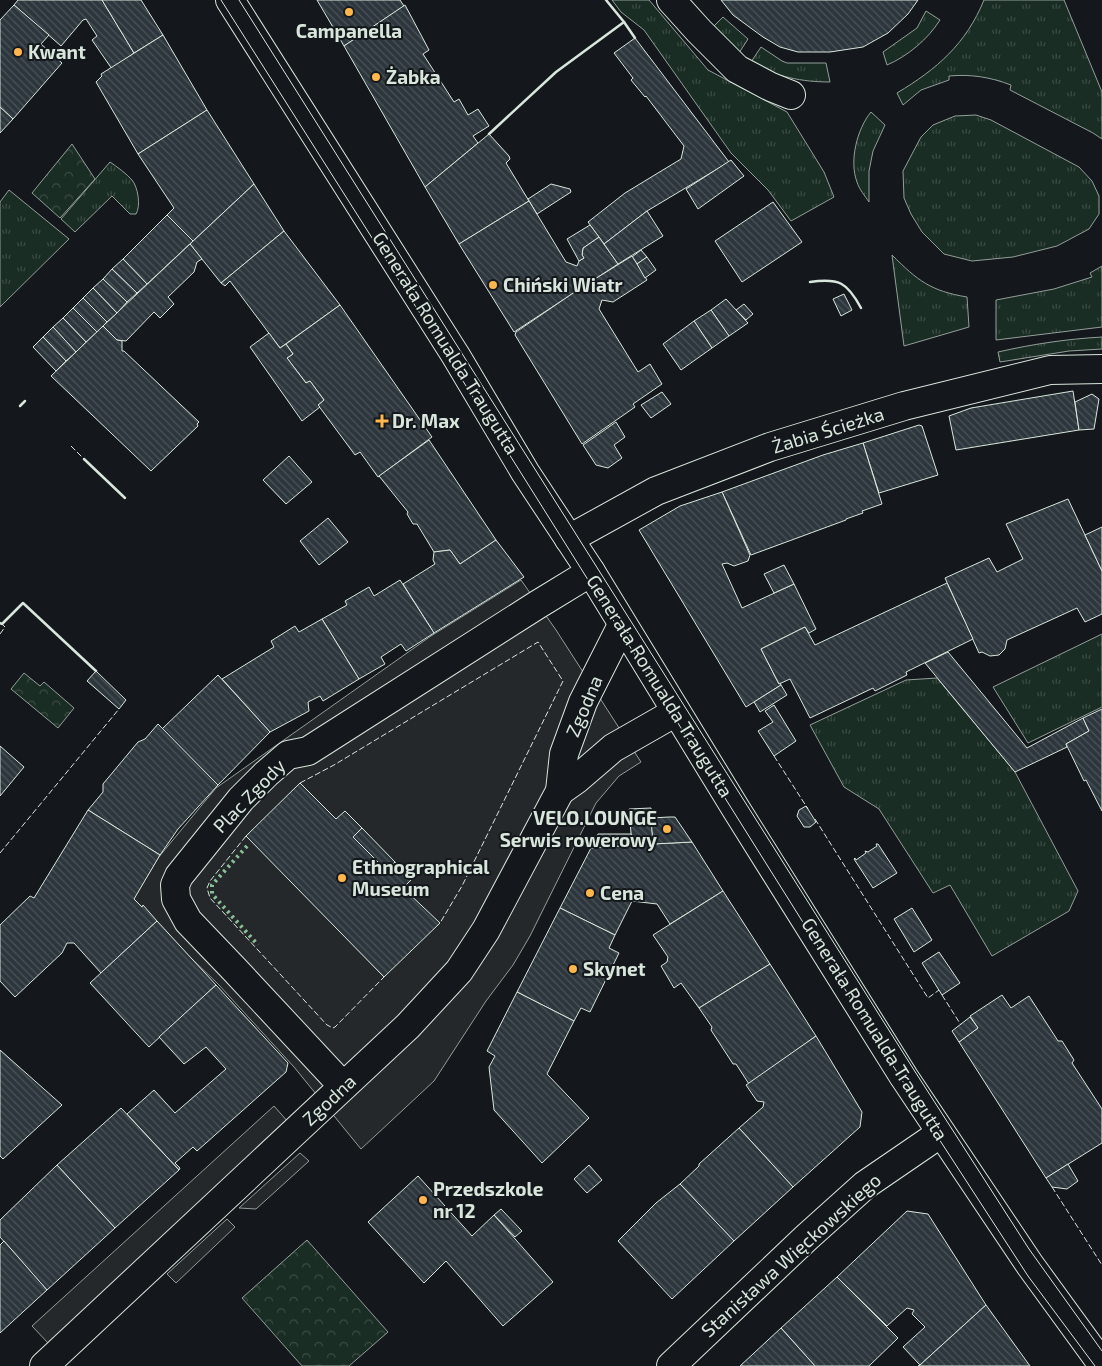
<svg xmlns="http://www.w3.org/2000/svg" width="1102" height="1366" font-family="'Exo 2',sans-serif">
<defs>
<pattern id="grass-tufts" width="24" height="20" patternUnits="userSpaceOnUse" patternTransform="scale(1.25)"><rect width="24" height="20" fill="#1a2d24"/><path d="M3 7l-1-3M5 7V3M7 7l1-3M15 17l-1-3M17 17v-4M19 17l1-3" fill="none" stroke="#3b4b43"/></pattern>
<pattern id="park-crowns" width="20" height="18" patternUnits="userSpaceOnUse" patternTransform="scale(1.25)"><rect width="20" height="18" fill="#1a2d24"/><path d="M2 6a3 3 0 1 1 6 0M12 15a3 3 0 1 1 6 0" fill="none" stroke="#3b4b43"/></pattern>
<pattern id="building-back-hatch" width="6" height="6" patternUnits="userSpaceOnUse" patternTransform="scale(1.25)"><rect width="6" height="6" fill="#2c363c"/><path d="M-1 5l2 2M0 0l6 6M5-1l2 2" fill="none" stroke="#4a5358"/></pattern>
</defs>
<rect width="100%" height="100%" fill="#14181c"/>
<!-- grass -->
<g fill="url(#grass-tufts)" stroke="#939e99">
<path d="M612,0H649L708,70L787,112L824,172L834,197L791,221L768,190L731,153L644,30L621,12Z"/>
<path d="M984,0H1064L1102,92V139L1093,133L1010,90L1011,85C990,77 971,74 949,76V80L921,90L903,105L897,93C937,69 966,44 984,0Z"/>
<path d="M926,11L940,20C928,39 908,56 887,65L883,52L917,28Z"/>
<path d="M723,17L748,39L739,53L712,28Z"/>
<path d="M761,47L782,61L787,63H826L830,82C803,82 775,77 751,62Z"/>
<path d="M871,112L885,125L873,151L869,171V202C865,196 859,189 857,182C849,161 857,129 871,112Z"/>
<path d="M976,115L991,120L1079,167L1092,181L1099,196V214L1089,229L1057,246L1013,257L972,261L944,254L922,232L911,214L904,198L903,171L921,137L933,125L955,116Z"/>
<path d="M110,162C117,167 126,173 132,180C138,187 141,206 136,214H130L112,196L75,232L61,219Z"/>
<path d="M9,190L69,239L0,307V202Z"/>
<path d="M892,255C918,281 931,291 967,297L969,327L904,346Z"/>
<path d="M1102,266V327L996,340V300L1054,289L1092,277L1090,273Z"/>
<path d="M1102,337V349L1069,351L1000,362L998,352C1033,344 1067,339 1102,337Z"/>
<path d="M1102,634V707L1028,743L993,687Z"/>
<path d="M937,678L1015,772L1078,891L1069,911L992,956L950,885L933,893L879,809L844,787L810,725L906,680Z"/>
</g>
<!-- park -->
<g fill="url(#park-crowns)" stroke="#939e99">
<path d="M72,144L95,179L60,218L32,193Z"/>
<path d="M24,673L40,686L44,682L74,708L58,728L11,689Z"/>
<path d="M307,1240L388,1332L349,1366H302L242,1298Z"/>
</g>
<!-- parking -->
<g fill="#24282b" stroke="#939e99">
<path d="M521,580L556,630L641,762L619,776L596,803L530,936L513,965L486,1001L434,1081L361,1149L294,1067L218,984L132,901L158,858L216,788L431,636Z"/>
<path d="M274,1106L289,1123L49,1344L32,1326Z"/>
<path d="M300,1153L309,1161L256,1209L239,1208Z"/>
<path d="M227,1219L235,1227L176,1283L167,1274Z"/>
</g>
<!-- building -->
<g fill="url(#building-back-hatch)" stroke="#d8e6dc">
<path d="M18,0H102L134,53L112,69L92,40L97,36L86,19L83,20L61,46L14,5Z"/>
<path d="M102,0H141L163,35L134,53Z"/>
<path d="M317,0H400L404,6L344,46Z"/>
<path d="M721,0H918L908,14L888,33L863,47L830,52H798L780,47L763,37L733,15Z"/>
<path d="M14,5L49,35L41,44L62,63L13,119L0,107V20Z"/>
<path d="M405,5L429,50L423,54L454,102L459,99L468,115L478,109L489,126L473,136L478,143L425,187L344,46Z"/>
<path d="M163,35L207,110L138,154L96,82L102,76L101,74Z"/>
<path d="M635,38L729,162L647,211L604,244L588,222L625,193L681,159L684,146L646,96L645,97L631,80L633,78L614,53Z"/>
<path d="M0,107L13,119L0,133Z"/>
<path d="M207,110L254,184L193,241L167,215L174,208L138,154Z"/>
<path d="M489,134L509,156L510,159L506,163L529,201L459,244L425,187Z"/>
<path d="M731,160L744,176L698,209L686,189Z"/>
<path d="M254,184L284,231L221,283L190,244Z"/>
<path d="M551,184L570,189L571,192L537,214L528,199Z"/>
<path d="M529,201L566,262L577,266L579,261L584,258L582,255L583,248L599,237L618,264L514,332L459,244Z"/>
<path d="M773,202L802,242L742,282L715,241Z"/>
<path d="M647,211L663,236L618,264L604,244Z"/>
<path d="M167,215L193,241L147,284L123,259Z"/>
<path d="M590,225L599,237L583,248L582,255L584,258L579,261L567,239Z"/>
<path d="M284,231L340,305L280,348L230,281L225,286L221,283Z"/>
<path d="M190,244L202,259L197,262L194,272L168,297L174,304L160,318L154,312L126,341L117,340L103,326Z"/>
<path d="M641,250L647,257L637,264L632,257Z"/>
<path d="M632,256L647,280L613,302L602,300L599,309L638,372L650,364L662,384L633,404L635,407L582,444L515,335L516,332L582,287Z"/>
<path d="M647,257L656,270L645,278L637,264Z"/>
<path d="M123,259L147,284L137,293L112,269Z"/>
<path d="M112,269L137,293L127,302L103,279Z"/>
<path d="M103,279L127,302L117,313L93,288Z"/>
<path d="M93,288L117,313L107,322L83,298Z"/>
<path d="M844,294L852,310L841,316L833,299Z"/>
<path d="M83,298L107,322L97,332L73,308Z"/>
<path d="M726,299L748,323L729,336L711,310Z"/>
<path d="M744,304L753,314L746,320L736,310Z"/>
<path d="M340,305L432,437L378,477L360,452L355,455L318,405L324,400L310,381L306,383L287,358L293,354L286,344Z"/>
<path d="M73,308L97,332L86,342L63,318Z"/>
<path d="M711,310L729,336L712,348L694,321Z"/>
<path d="M63,318L86,342L76,352L53,327Z"/>
<path d="M694,321L712,348L681,370L663,344Z"/>
<path d="M103,326L117,340L122,341V351H124L199,422L197,424L198,426L151,471L51,376Z"/>
<path d="M53,327L76,352L66,361L43,337Z"/>
<path d="M269,333L280,348L286,344L293,354L287,358L306,383L310,381L324,400L318,405L320,407L302,421L250,347Z"/>
<path d="M43,337L66,361L56,371L33,347Z"/>
<path d="M1073,391L1079,430L956,450L949,416L971,408Z"/>
<path d="M662,392L671,404L651,418L641,405Z"/>
<path d="M1092,394L1099,399L1094,429L1079,430L1075,402Z"/>
<path d="M616,422L625,437L614,445L622,458L608,468L596,465L583,445Z"/>
<path d="M919,425L922,426L938,475L879,493L863,443Z"/>
<path d="M429,440L496,540L460,564L450,550L434,552L417,524H413L407,514L408,512L379,476Z"/>
<path d="M863,443L882,504L862,511L863,513L846,519V520L751,555L722,492L823,455Z"/>
<path d="M289,456L312,482L286,504L263,480Z"/>
<path d="M722,492L750,555L748,561L734,566L727,563L722,564L742,608L794,584L816,629L809,633L805,627L761,649L779,684L780,683L781,685L746,707L639,530L680,506Z"/>
<path d="M1068,499L1102,571V614L1085,622L1077,608L1007,640L1005,649L999,655L990,656L982,652L979,653L945,578L989,558L997,572L1023,559L1006,524Z"/>
<path d="M328,518L348,542L319,565L300,541Z"/>
<path d="M1102,527V571L1085,535Z"/>
<path d="M496,540L524,577L434,633L403,584L435,564L433,560L434,552L450,550L460,564Z"/>
<path d="M784,565L794,584L774,593L764,574Z"/>
<path d="M400,580L434,633L406,651L401,644L381,657L385,664L359,679L322,619L347,605L345,601L369,587L374,596Z"/>
<path d="M947,583L973,639L906,672L907,675L875,691L873,688L810,718L790,679L779,684L761,649L805,627L815,645Z"/>
<path d="M322,619L359,679L323,701L320,696L308,702L309,711L270,732L222,679L274,647L271,641L295,626L299,632Z"/>
<path d="M948,652L1027,748L1083,718L1089,731L1066,744L1067,747L1015,772L925,663Z"/>
<path d="M96,671L126,700L119,709L87,681Z"/>
<path d="M218,675L270,732L218,785L162,729Z"/>
<path d="M781,685L787,695L760,712L754,702Z"/>
<path d="M774,705L796,741L774,756L758,731L773,722L765,711Z"/>
<path d="M1102,709V811L1086,780L1084,781L1066,744L1089,731L1083,718Z"/>
<path d="M158,724L218,785L178,829L160,855L88,810L103,792V784L138,742L145,739Z"/>
<path d="M0,746L24,767L0,796Z"/>
<path d="M300,783L336,819L345,811L362,828L353,837L386,870L395,862L412,879L403,888L440,923L384,977L246,836Z"/>
<path d="M806,806L816,822L810,827H804L797,816L799,810Z"/>
<path d="M651,808L653,844L692,842L723,891L670,924L657,904L632,901L615,935L560,908L591,848L632,845L629,809Z"/>
<path d="M88,810L160,855L134,899L142,907L143,905L157,921L101,973L74,943H67L62,953L15,997L0,981V925L30,896L34,898Z"/>
<path d="M669,817H675L692,842L653,844L651,818Z"/>
<path d="M362,828L395,862L386,870L353,837Z"/>
<path d="M598,834H631L632,845L591,848Z"/>
<path d="M876,844H878L897,873L873,888L854,859L855,858L856,860L866,853L865,851L868,852L877,846Z"/>
<path d="M723,891L770,964L699,1008L681,983L674,988L661,966L667,962L668,957L653,935Z"/>
<path d="M560,908L615,935L609,948L619,953L590,1012L581,1008L574,1021L517,992Z"/>
<path d="M912,908L932,940L914,952L894,919Z"/>
<path d="M157,921L216,985L149,1047L90,983Z"/>
<path d="M939,952L960,983L942,995L922,963Z"/>
<path d="M770,964L816,1036L749,1084L736,1064H733L711,1030L712,1027L699,1008Z"/>
<path d="M216,985L288,1063L286,1072L197,1151L193,1147L175,1163L180,1168L179,1170L127,1114L154,1090L175,1113L226,1069L206,1047L184,1064L159,1037Z"/>
<path d="M517,992L574,1021L547,1074L589,1118L542,1163L494,1110L489,1067L495,1056L487,1051Z"/>
<path d="M1002,995L1011,1008L1029,996L1058,1041H1062L1074,1060L1072,1063L1102,1109V1143L1046,1178L959,1042L978,1028L970,1016Z"/>
<path d="M970,1017L978,1028L959,1042L952,1031Z"/>
<path d="M816,1036L862,1112L860,1127L793,1187L739,1128L763,1107L764,1102L757,1101L746,1085Z"/>
<path d="M0,1050L62,1105L3,1159L0,1156Z"/>
<path d="M121,1108L179,1170L115,1228L57,1165Z"/>
<path d="M739,1128L793,1187L734,1241L680,1184L699,1166V1164Z"/>
<path d="M1068,1164L1078,1181L1067,1189L1052,1187L1046,1178Z"/>
<path d="M57,1165L115,1228L47,1290L0,1237V1220Z"/>
<path d="M589,1165L602,1180L587,1193L574,1179Z"/>
<path d="M418,1176L472,1236L494,1215L553,1282L503,1326L446,1261L424,1283L368,1222Z"/>
<path d="M680,1184L734,1241L672,1299L618,1241L656,1203Z"/>
<path d="M501,1209L522,1231L515,1237L494,1215Z"/>
<path d="M907,1211L928,1214L986,1305L920,1365L903,1347L925,1327L912,1314L914,1310L907,1308L887,1326L837,1277Z"/>
<path d="M4,1241L47,1290L0,1333V1245Z"/>
<path d="M837,1277L898,1338L869,1366H815L781,1328Z"/>
<path d="M986,1305L1030,1366H918L920,1365Z"/>
<path d="M781,1328L815,1366H740Z"/>
</g>
<g fill="none" stroke-linecap="round" stroke-linejoin="round">
<defs>
<g id="minor">
<path d="M671,0L699,31L737,69L771,87L791,95"/>
<path d="M569,539L656,491L770,447L904,406L1050,370L1102,369"/>
<path d="M560,791L577,779L613,748L676,712"/>
<path d="M343,1086L234,969L188,921L176,899L175,885L179,876L241,799L266,774L288,755L308,751L537,605L591,572"/>
<path d="M44,1366L408,1026L459,971L486,930L560,791L564,754L583,702L622,625"/>
<path d="M671,1366L806,1238L865,1185L941,1133"/>
</g>
<path id="major" d="M230,0L456,356L525,472L591,572L736,809L904,1077L1030,1265L1102,1364"/>
</defs>
<!-- minor casing -->
<use href="#minor" stroke="#d8e6dc" stroke-width="30"/>
<!-- major casing -->
<use href="#major" stroke="#d8e6dc" stroke-width="30"/>
<!-- minor -->
<use href="#minor" stroke="#14181c" stroke-width="28"/>
<!-- major -->
<use href="#major" stroke="#14181c" stroke-width="28"/>
<!-- tram -->
<g stroke="#d8e6dc" stroke-width="1">
<path d="M221,0L494,430L939,1139L1028,1276L1095,1366"/>
<path d="M239,0L914,1070L1029,1249L1102,1351"/>
</g>
<!-- hedge -->
<path stroke="#8ac095" stroke-width="4" stroke-dasharray="2.5 4" stroke-linecap="butt" d="M247,846L212,885V894L258,945"/>
<!-- fence -->
<g stroke="#d8e6dc" stroke-width="1" stroke-dasharray="6 2.5" stroke-linecap="butt">
<path d="M71,446L84,459"/>
<path d="M0,634L5,627L2,624"/>
<path d="M774,756L808,809"/>
<path d="M300,783L334,765L538,642L563,681L462,886L440,923"/>
<path d="M815,819L928,998L939,990"/>
<path d="M246,836L210,881L207,888L210,898L327,1025L333,1028L335,1027L384,977"/>
<path d="M0,853L119,709"/>
<path d="M942,995L961,1025"/>
<path d="M1052,1187L1102,1265"/>
</g>
<!-- wall -->
<g stroke="#d8e6dc" stroke-width="2.5">
<path d="M624,22L635,38"/>
<path d="M489,134L556,72L624,22L606,0"/>
<path d="M810,282C839,278 847,282 861,308"/>
<path d="M20,406L25,401"/>
<path d="M84,459L125,498"/>
<path d="M0,623L2,624L23,603L96,671"/>
</g>
</g>
<!-- markers -->
<g fill="#ffb74d" stroke="#14181c" stroke-width="2">
<circle cx="349" cy="12" r="5"/>
<circle cx="18" cy="52" r="5"/>
<circle cx="376" cy="77" r="5"/>
<circle cx="493" cy="285" r="5"/>
<path d="M379.5 413.5h5v5h5v5h-5v5h-5v-5h-5v-5h5z"/>
<circle cx="667" cy="829" r="5"/>
<circle cx="342" cy="878" r="5"/>
<circle cx="590" cy="893" r="5"/>
<circle cx="573" cy="969" r="5"/>
<circle cx="423" cy="1200" r="5"/>
</g>
<g text-anchor="middle" stroke-width="4" stroke-linejoin="round" paint-order="stroke">
<!-- poi labels -->
<g font-size="19" font-weight="bold" fill="#d8e6dc" stroke="#14181c" text-anchor="start">
<text x="349" y="38" text-anchor="middle">Campanella</text>
<text x="28" y="59">Kwant</text>
<text x="386" y="84">Żabka</text>
<text x="503" y="292">Chiński Wiatr</text>
<text x="392" y="428">Dr. Max</text>
<text x="657" y="825" text-anchor="end">VELO.LOUNGE<tspan x="657" dy="22">Serwis rowerowy</tspan></text>
<text x="352" y="874">Ethnographical<tspan x="352" dy="22">Museum</tspan></text>
<text x="600" y="900">Cena</text>
<text x="583" y="976">Skynet</text>
<text x="433" y="1196">Przedszkole<tspan x="433" dy="22">nr 12</tspan></text>
</g>
<!-- street labels -->
<g font-size="19" fill="#d8e6dc" stroke="#14181c">
<text transform="translate(446 343) rotate(58)" y="7">Generała Romualda Traugutta</text>
<text transform="translate(828 430) rotate(-17)" y="7">Żabia Ścieżka</text>
<text transform="translate(660 686) rotate(58)" y="7">Generała Romualda Traugutta</text>
<text transform="translate(584 706) rotate(-67)" y="7">Zgodna</text>
<text transform="translate(249 796) rotate(-46)" y="7">Plac Zgody</text>
<text transform="translate(875 1029) rotate(58)" y="7">Generała Romualda Traugutta</text>
<text transform="translate(329 1100) rotate(-43)" y="7">Zgodna</text>
<text transform="translate(791 1255) rotate(-42)" y="7">Stanisława Więckowskiego</text>
</g>
</g>
</svg>
